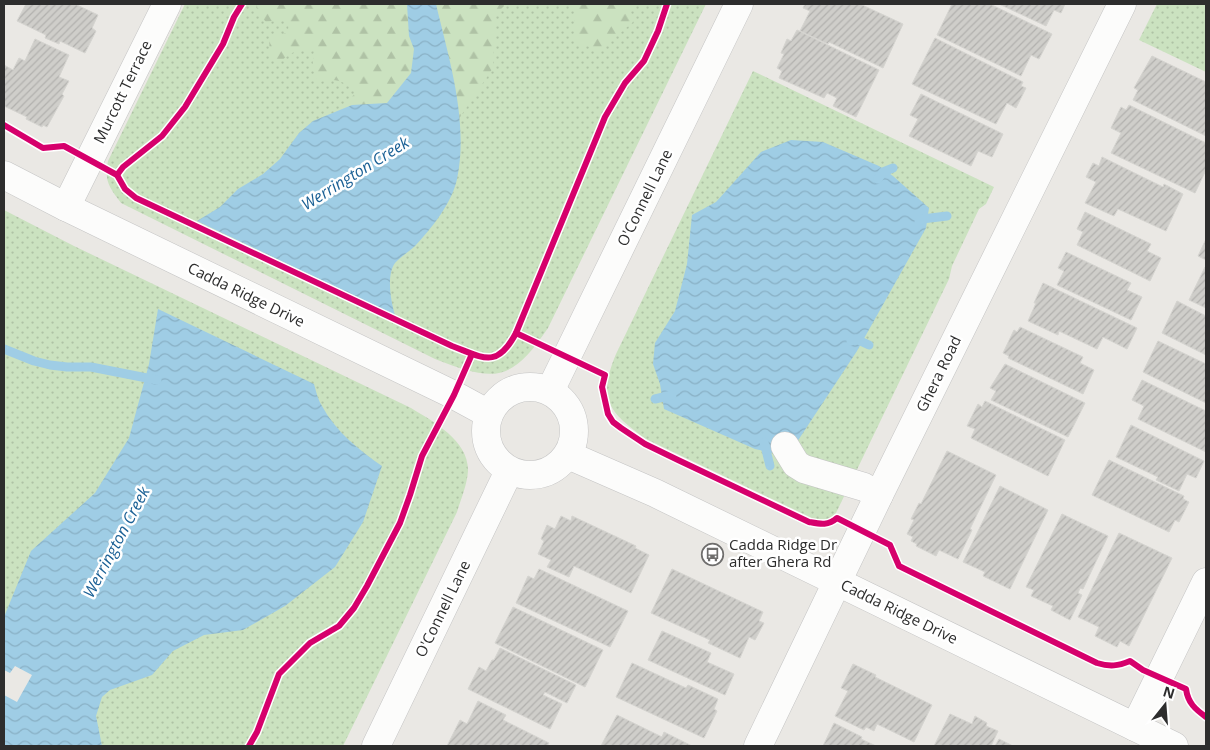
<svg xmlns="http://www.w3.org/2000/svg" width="1210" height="750" font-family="'Open Sans',sans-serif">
<defs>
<pattern id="green-dots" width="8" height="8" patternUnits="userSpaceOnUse" patternTransform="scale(1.25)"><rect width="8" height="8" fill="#cbe2c0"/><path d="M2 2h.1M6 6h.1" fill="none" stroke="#afc2a5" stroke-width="1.8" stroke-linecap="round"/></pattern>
<pattern id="forest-firs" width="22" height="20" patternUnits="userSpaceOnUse" patternTransform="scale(1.25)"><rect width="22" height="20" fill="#cbe2c0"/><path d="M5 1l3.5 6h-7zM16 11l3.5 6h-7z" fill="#afc2a5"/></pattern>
<pattern id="water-waves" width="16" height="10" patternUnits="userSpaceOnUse" patternTransform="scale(1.25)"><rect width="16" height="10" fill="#9fcde5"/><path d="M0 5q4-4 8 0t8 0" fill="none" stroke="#89b0c5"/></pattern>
<pattern id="building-hatch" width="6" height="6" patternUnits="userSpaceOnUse" patternTransform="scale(1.25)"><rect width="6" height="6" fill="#cfceca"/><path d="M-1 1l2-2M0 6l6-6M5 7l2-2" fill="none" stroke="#b2b1ae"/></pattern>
</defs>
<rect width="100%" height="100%" fill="#eae8e4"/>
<!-- green -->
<g fill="url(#green-dots)">
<path d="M185,4H706L548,328C511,383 494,382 435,359L121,203C109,187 104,181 108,161Z"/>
<path d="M1157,4H1206V72L1139,40Z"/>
<path d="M753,71L994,187L986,204L979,209L952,266L949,279L836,513C828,522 822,520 812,518L646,439C609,412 597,400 616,354Z"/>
<path d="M4,210L74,246L411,408C434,422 469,441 468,471C467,485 461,499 457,512L343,746H4Z"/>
</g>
<!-- forest -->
<g fill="url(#forest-firs)">
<path d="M256,4H506L495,15L493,68L446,138L339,115L346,104L356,92C341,79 336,78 318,82C312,71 312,63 314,51C298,48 291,52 279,63L270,56L269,36L288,33L289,19L266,22L258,13Z"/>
<path d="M575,4H629L633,22L600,50L574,42Z"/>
</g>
<!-- water -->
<g fill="url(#water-waves)">
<path d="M407,4H436C449,59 469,122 457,179C452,203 431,229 415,246C409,252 400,257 395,263C386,275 391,302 395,315L197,221L220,207L238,189L263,174L280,159L299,133L313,121L352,105L387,103L411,73L414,49L409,36Z"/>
<path d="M791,140L823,142L879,166L893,176L929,208L926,228L857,351L793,448L777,454L755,449L664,409L660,384L653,364L655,343L675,311L687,264L692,215L716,202L761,152Z"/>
<path d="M158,309L314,384C316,391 318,400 322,406C336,432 359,450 382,466L363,522L335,567L285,606L243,630L204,635L173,651L152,675L110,690L102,697L96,716L102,746H4V617L31,551L95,493L129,438L149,364Z"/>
</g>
<!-- pier -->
<path fill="#eae8e4" d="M15,666L32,675L17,702L4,695V670L10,673Z"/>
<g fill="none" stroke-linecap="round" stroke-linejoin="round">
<!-- stream -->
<g stroke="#9fcde5" stroke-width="9">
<path d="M878,179L883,172L893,168"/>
<path d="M919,221L922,219L947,216"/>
<path d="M851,341L856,339L869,345"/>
<path d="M4,349L34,361L50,365L67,367H91L157,380"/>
<path d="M655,399L672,395"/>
<path d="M764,442L770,466"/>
</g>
</g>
<!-- building -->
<g fill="url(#building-hatch)" stroke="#d5d4d0">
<path d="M26,4H75L98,15L92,28L96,31L85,53L60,41L59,44L45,38L46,35L17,21Z"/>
<path d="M805,4H860L903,24L883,68L829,42L828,44L800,31L810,11L803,8Z"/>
<path d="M952,4H990L1052,34L1039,59L1031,55L1021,76L937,35Z"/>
<path d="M999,4H1065L1061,13L1054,10L1046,26Z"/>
<path d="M797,30L879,70L856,117L833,106L837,98L827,93L824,98L779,78L782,71L777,68L784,54L781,53L787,39L791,41Z"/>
<path d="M935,38L1023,82L1021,86L1026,88L1016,108L1007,103L996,124L912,84Z"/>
<path d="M35,39L69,55L59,77L69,81L62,94L64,96L47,127L43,125L42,127L26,119L27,117L4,106V65L13,70L19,58L25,61Z"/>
<path d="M1152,56L1206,82V136L1133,100L1138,90L1134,88Z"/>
<path d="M921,94L1003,134L992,157L978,151L971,166L909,136L918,119L910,115Z"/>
<path d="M1129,105L1206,143V170L1195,193L1111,153L1121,133L1111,128L1121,107L1126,110Z"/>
<path d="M1102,157L1163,187L1164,184L1183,194L1166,231L1118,209L1114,216L1085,203L1096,182L1086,177L1093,163L1099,166Z"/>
<path d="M1085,212L1151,244L1147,251L1161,258L1150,281L1077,245L1083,232L1077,229Z"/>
<path d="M1206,239V260L1198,256Z"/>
<path d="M1066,252L1131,283L1127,290L1142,297L1131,320L1057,285L1064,271L1058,268Z"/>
<path d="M1205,267L1206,268V308L1189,300Z"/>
<path d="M1043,283L1137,328L1127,349L1103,337L1097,349L1059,331L1058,335L1028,321L1036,303H1034Z"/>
<path d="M1177,301L1206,316V355L1162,333Z"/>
<path d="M1020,327L1083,357L1080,363L1094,370L1083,394L1008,358L1009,356L1003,353L1014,330L1017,332Z"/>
<path d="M1158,341L1206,364V403L1143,372Z"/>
<path d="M1005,364L1085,403L1068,437L991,400L996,391L990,388Z"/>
<path d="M1142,380L1206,411V452L1138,419L1144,406L1132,400Z"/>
<path d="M985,401L1065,440L1048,476L971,438L975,429L967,426L978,404L982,407Z"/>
<path d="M1131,425L1204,461L1196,478L1187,474L1179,491L1156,480L1158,477L1116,457Z"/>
<path d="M947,451L996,475L970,529L972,530L958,559L939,550L936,556L916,546L917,544L911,541L913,537L907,534L914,520L911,519L919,503L921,504Z"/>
<path d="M1109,460L1184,496L1183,499L1189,502L1179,522L1175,520L1169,532L1092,495Z"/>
<path d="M1000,486L1048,510L1010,589L983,576L985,572L963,562Z"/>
<path d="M1062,514L1108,536L1083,589L1080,588L1078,593L1082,595L1070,620L1051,610L1053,606L1031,596L1034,590L1026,587Z"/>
<path d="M561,516L571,521L572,516L636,546L635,548L649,555L631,593L574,566L569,577L547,567L551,560L538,554L544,541L541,539L547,525L555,529Z"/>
<path d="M1119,533L1172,558L1129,646L1120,641L1117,647L1095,636L1099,627L1078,617Z"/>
<path d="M539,569L628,611L610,647L516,603L528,576L534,579Z"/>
<path d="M672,569L763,612L759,621L764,623L755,640L749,637L740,658L708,643L710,640L651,613Z"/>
<path d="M513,607L603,650L585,687L495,643Z"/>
<path d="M662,631L711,653L707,662L734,674L725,695L648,660Z"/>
<path d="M500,648L576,685L567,703L545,692L543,695L562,704L550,729L468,689L479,667L486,671L492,660H494Z"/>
<path d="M632,663L686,688L688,685L718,699L714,709L717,711L704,738L616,697Z"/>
<path d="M853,664L876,675L875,677L932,705L914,742L877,724L874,731L866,727L864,730L835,716L848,691L841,688Z"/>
<path d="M478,701L506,715L503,720L549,743L547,746H447L460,720L467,724Z"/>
<path d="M950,714L972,724L975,716L987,723L986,726L998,731L991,746H934Z"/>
<path d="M617,715L662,737L664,732L692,746H601Z"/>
<path d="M834,723L862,737L861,739L876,746H823Z"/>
<path d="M999,739L1013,746H995Z"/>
</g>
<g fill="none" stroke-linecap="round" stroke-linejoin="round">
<defs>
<g id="minor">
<path d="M4,175L66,207L454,395L489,414"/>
<path d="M66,207L167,4"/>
<circle cx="530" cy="431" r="44"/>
<path d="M550,391L739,4"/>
<path d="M785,446L796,464L804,469L864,487L879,495"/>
<path d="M568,455L655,493L1174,746"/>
<path d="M1135,727L1206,582"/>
<path d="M376,746L509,471"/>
<path d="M758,746L879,495L1122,4"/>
</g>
</defs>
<!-- minor casing -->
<use href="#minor" stroke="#c4c4c4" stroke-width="29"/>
<!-- minor -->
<use href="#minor" stroke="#fcfcfb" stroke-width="28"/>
<defs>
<g id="cycleway">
<path d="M4,125L43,148L64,146L117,175L125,189L136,198L452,346C484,358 497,369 516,333L605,117L625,83L644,61L658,31L667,4"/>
<path d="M117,175L123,167L162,136L185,107L223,44L234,17L242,4"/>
<path d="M516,333L605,375L602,387L608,414L613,422L621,428L645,444L678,460L809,522C820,524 828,526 837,518L890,545L899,566L1097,663C1110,667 1118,666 1130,661L1143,670L1186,689C1188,703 1195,709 1206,717"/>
<path d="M249,746L257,732L279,674L310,643L339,626L354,608L367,586L400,523L410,495L422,456L454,395L472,354"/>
</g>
</defs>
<!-- cycleway casing -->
<use href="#cycleway" stroke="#fff" stroke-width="9"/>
<!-- cycleway -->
<use href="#cycleway" stroke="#d6006c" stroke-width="6"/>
</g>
<!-- icons -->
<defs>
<symbol id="bus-ring" viewBox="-11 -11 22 22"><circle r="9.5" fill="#fff" stroke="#6f6e6d" stroke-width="1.5"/><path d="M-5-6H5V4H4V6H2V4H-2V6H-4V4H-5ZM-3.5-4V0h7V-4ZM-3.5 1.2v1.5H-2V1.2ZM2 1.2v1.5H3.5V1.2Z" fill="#6f6e6d"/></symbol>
</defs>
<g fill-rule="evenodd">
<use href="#bus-ring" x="700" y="542" width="25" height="25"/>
</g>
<g text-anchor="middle" stroke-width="5" stroke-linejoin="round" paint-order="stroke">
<!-- street labels -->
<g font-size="15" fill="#2d2d2d" stroke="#fff">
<text transform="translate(123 92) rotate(-64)" y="5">Murcott Terrace</text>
<text transform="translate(645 198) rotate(-64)" y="5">O'Connell Lane</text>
<text transform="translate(246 295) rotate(26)" y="5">Cadda Ridge Drive</text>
<text transform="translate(939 374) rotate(-64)" y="5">Ghera Road</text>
<text transform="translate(443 609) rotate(-64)" y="5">O'Connell Lane</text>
<text transform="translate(899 612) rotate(26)" y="5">Cadda Ridge Drive</text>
</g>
<!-- poi labels -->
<g font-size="15" fill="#2d2d2d" stroke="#fff" text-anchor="start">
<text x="729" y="550">Cadda Ridge Dr<tspan x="729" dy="17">after Ghera Rd</tspan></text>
</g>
<!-- water labels -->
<g font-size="16" font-style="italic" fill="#1a6095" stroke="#fff">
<text transform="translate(355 173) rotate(-32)" y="6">Werrington Creek</text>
<text transform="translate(116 542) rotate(-62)" y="6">Werrington Creek</text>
</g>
</g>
<!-- border -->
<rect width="1210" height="750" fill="none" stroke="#2d2d2d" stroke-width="10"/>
<!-- north arrow -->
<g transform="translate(1165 705) rotate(17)" stroke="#ffffff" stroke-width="4" paint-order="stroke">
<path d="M0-4L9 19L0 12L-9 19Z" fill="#2d2d2d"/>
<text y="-8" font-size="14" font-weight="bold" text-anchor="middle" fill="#2d2d2d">N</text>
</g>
</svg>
